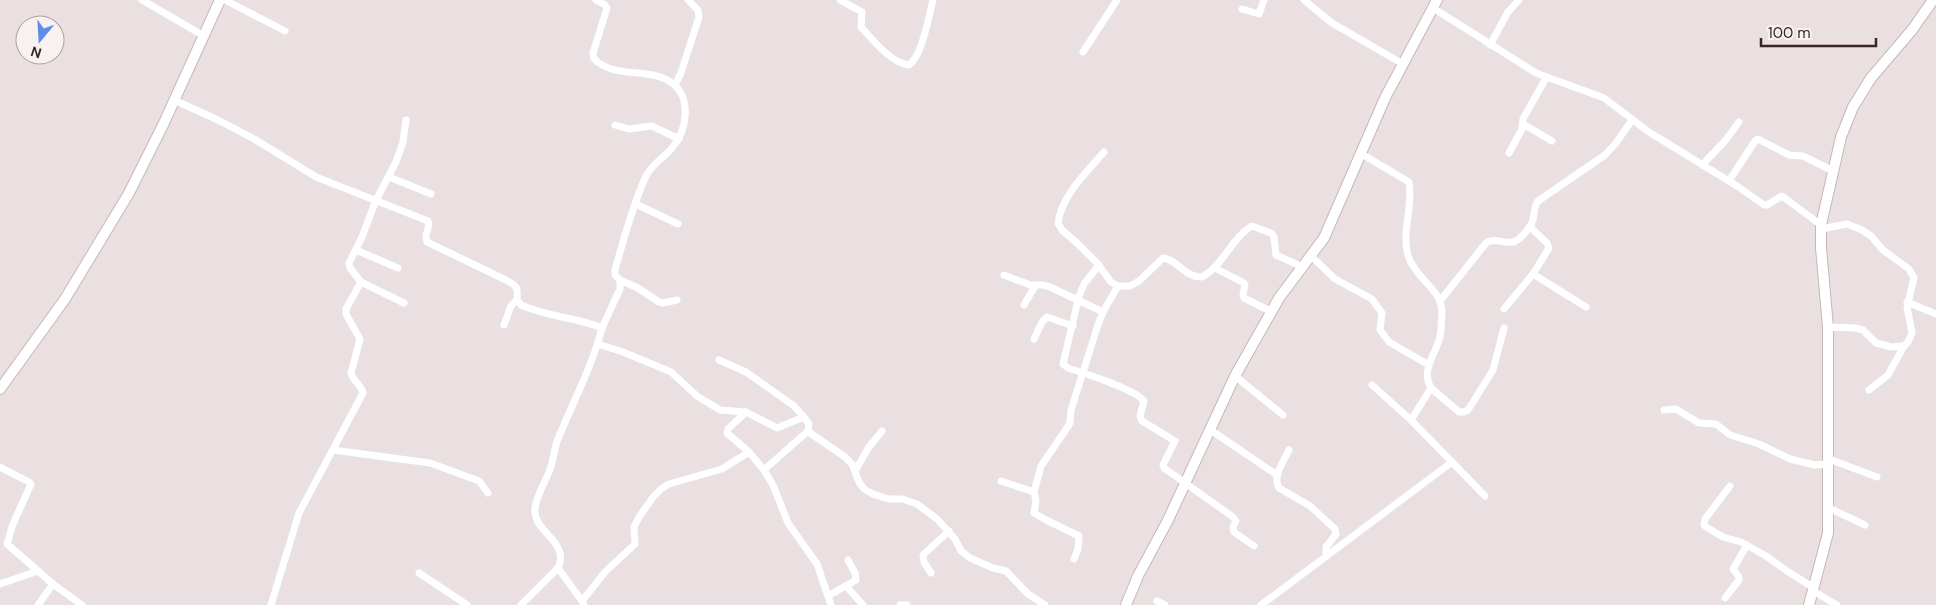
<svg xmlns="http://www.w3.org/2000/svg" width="1936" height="605" font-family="'DM Sans',sans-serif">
<rect width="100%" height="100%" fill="#eae0e1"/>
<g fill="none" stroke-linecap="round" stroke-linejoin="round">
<defs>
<g id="secondary">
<path d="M0,389L65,299L129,193L163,125L220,0"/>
<path d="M1126,605L1138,576L1168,520L1235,376L1279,298L1324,238L1385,98L1437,0"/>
<path d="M1809,605L1828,533V327L1821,248V225L1841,137L1853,107L1871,78L1912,30L1933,0"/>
</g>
</defs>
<!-- secondary casing -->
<use href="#secondary" stroke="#c9b6b4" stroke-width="12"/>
<!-- street -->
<g stroke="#fff" stroke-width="7">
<path d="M142,0L204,36"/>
<path d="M225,0L285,31"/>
<path d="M596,0L605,5L607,8L593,53L594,59C616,80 649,66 672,83C692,98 687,131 672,148C664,158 652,164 646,176C633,205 624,238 615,270V275L620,280V289L602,328"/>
<path d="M840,0L862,12L861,27C873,40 891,63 909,65C922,57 929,15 933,0"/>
<path d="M1304,0L1332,23L1403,64"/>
<path d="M1433,8L1536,73L1604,98L1649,132L1737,186L1764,205H1767L1782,196L1821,225"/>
<path d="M1242,9L1259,14L1264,0"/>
<path d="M1490,45L1508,12L1519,0"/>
<path d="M1083,52L1117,0"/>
<path d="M675,85L681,73L699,17L698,10L688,0"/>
<path d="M174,100L218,120L256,140L316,177L428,221C431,228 423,234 427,242L506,280C518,287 518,287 517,300L521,305C547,317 576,317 602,328C592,367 573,402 558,439C554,448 554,459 550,469C546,481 537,494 535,508C532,532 571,542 558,568L521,605"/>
<path d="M1523,124L1552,141"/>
<path d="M615,125L629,129L652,126L679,139"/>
<path d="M1104,152C1086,173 1062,195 1058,223L1062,230L1078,244L1097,263L1111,282L1118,286H1130L1139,281L1163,258C1177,259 1185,278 1202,277C1224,265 1232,237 1252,226L1271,233L1274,237L1276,255L1303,267"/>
<path d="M1360,153L1409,182C1414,205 1400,234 1409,258C1417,280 1442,289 1442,313C1441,322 1442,332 1439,340C1434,356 1421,372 1431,388L1411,420L1485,496"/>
<path d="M1509,153L1522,129L1523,119L1546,78"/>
<path d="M1702,165L1725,141L1739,122"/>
<path d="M389,177L431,194"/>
<path d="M1729,181L1755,141L1758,139L1789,155L1803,156L1833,171"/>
<path d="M636,204L678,224"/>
<path d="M1821,229L1847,224L1862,230L1871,236L1883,250L1909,269L1914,278L1907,307L1912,333L1908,342L1904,346L1891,347L1876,343L1863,330L1855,328L1828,327"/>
<path d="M356,250L398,268"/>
<path d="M1311,256L1335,279L1372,299L1382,313L1380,330L1389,342L1429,365"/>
<path d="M1099,265L1084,284L1079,296L1063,364L1068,368C1084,373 1136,390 1144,401L1140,416L1142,421L1175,441L1163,465L1164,468L1233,517L1236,521L1233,527L1234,532L1254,546"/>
<path d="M1215,268L1244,283L1245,285L1243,294L1244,298L1270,311"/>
<path d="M1533,274L1586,307"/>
<path d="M1004,275L1030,285H1043L1050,287L1103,312"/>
<path d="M620,280L638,288L659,302L663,303L677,300"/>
<path d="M361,282L404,303"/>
<path d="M1440,301L1486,243C1495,237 1503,244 1513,242C1519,241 1527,231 1530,226C1536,219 1532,208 1538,201L1605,155L1616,143L1632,120"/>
<path d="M1907,302L1936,314"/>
<path d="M1024,305L1035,286"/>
<path d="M1504,309L1533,274L1549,248L1547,243L1530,227"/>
<path d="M504,325L511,306L517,300"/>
<path d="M1034,339L1042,322L1047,317L1073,326"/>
<path d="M598,344L623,352L671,372L697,396L720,410L746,412L728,429L727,433L749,452L764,470L773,485L788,523L817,564L831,605"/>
<path d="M719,360L746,372L794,406L804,417"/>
<path d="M1235,376L1283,415"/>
<path d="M1372,385L1411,420"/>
<path d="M1431,388L1459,412H1464L1468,410L1493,370L1504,328"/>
<path d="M1869,390L1888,375L1904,346"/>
<path d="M1664,410L1676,409L1699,423L1716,424L1730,435L1759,444L1790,459L1815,465L1829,464"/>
<path d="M746,412L777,428L804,417L809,424L808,431L810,433L845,457L852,464L859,482L864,489L873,494L888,499H902L917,504L937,519L955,539L961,551L970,558L993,568L1006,571L1028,594L1045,605"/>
<path d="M1209,429L1277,475"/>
<path d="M333,450L430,463L479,481L488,493"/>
<path d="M1289,450C1284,461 1272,476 1279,488L1310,506L1335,529L1336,534L1326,547V556"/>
<path d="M1829,459L1877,477"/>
<path d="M0,467L29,482L31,484L13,524L7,544L53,584"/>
<path d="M764,470L808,431"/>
<path d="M855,471L869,447L882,431"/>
<path d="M1001,481L1034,492"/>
<path d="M1730,486L1705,519L1704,525L1706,527L1723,537L1741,542L1766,556L1787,571L1814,588"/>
<path d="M1829,508L1865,525"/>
<path d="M1074,559L1078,549L1079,536L1048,521L1034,513L1036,501L1034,492L1041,466L1067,428L1070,423L1071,410L1098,325L1103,312L1118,286"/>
<path d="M558,568L582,601"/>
<path d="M419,573L467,605"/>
<path d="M931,573L924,562L923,555L949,531"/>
<path d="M0,584L38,571"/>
<path d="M846,586L863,605"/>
<path d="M1813,591L1837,605"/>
<path d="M828,596L856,580L855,573L848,560"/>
<path d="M1725,598L1739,580V577L1733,569L1747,545"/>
<path d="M1157,601L1165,605"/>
<path d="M38,605L53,584L82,605"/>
<path d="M271,605L299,513L363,393C362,385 353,382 351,373L360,339L346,314V309L361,282L350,268L349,263L362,237L376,200L396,162L403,142L406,120"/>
<path d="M584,605L582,601L605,572L635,544L634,527L639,517L654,496L661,489L669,484L722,469L749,452"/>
<path d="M900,605H907"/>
<path d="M1261,605L1452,462"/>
</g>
<!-- secondary -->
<use href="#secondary" stroke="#fff" stroke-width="10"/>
</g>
<!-- north arrow -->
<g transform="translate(40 40) rotate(198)"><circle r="24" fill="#f7f1f1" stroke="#aba09e"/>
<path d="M0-4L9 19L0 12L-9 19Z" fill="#5f8bea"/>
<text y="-8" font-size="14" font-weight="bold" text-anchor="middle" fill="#3a2622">N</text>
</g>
<!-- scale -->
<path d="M1761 38v8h115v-8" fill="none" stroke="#3a2622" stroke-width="2.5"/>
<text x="1768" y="38" font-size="15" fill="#3a2622" stroke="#f7f1f1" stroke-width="4" paint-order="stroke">100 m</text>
</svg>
